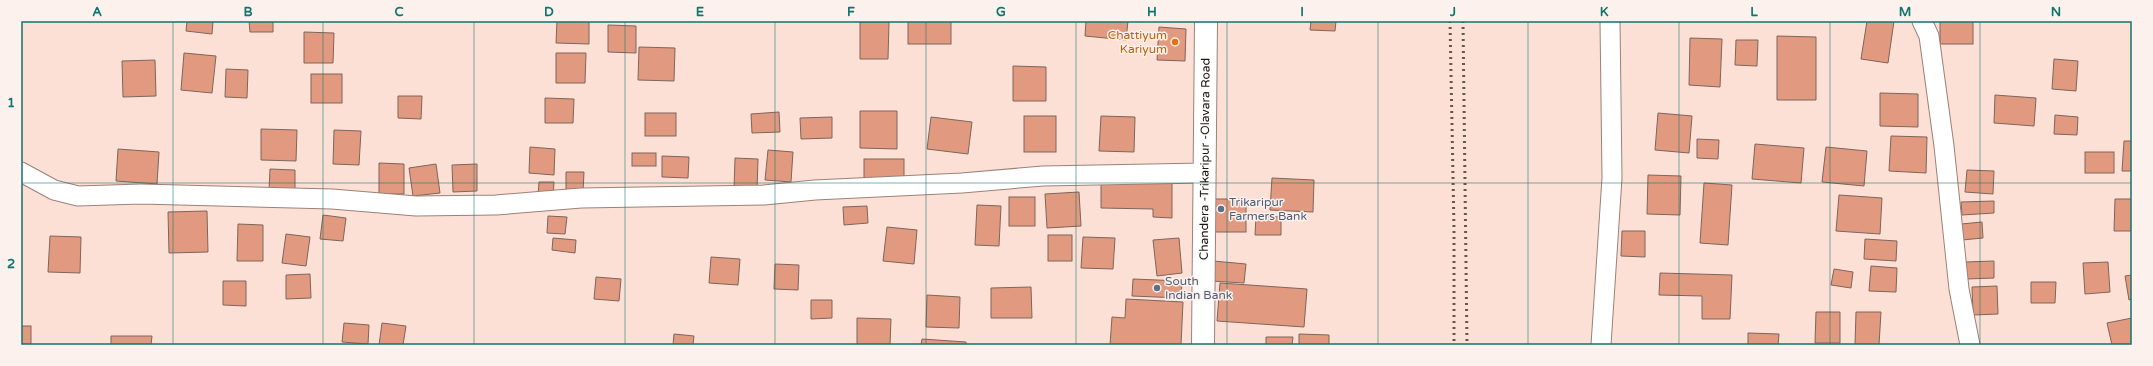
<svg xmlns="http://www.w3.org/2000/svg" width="2153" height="366" font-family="'Varela Round',sans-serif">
<rect width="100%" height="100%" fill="#fde0d5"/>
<!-- building -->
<g fill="#e1997f" stroke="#7e655c">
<path d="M187,21H213L212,34L186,31Z"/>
<path d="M249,21H273V32H250Z"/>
<path d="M557,21H589V44L556,43Z"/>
<rect x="908" y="21" width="43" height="23"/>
<path d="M1086,21H1128L1126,40L1085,36Z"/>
<path d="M1311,21H1336L1335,31L1310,30Z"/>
<path d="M1867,21H1894L1888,63L1861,59Z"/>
<rect x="1940" y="21" width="33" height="23"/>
<path d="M860,22H889L888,59H860Z"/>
<path d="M608,25L636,26V53L608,52Z"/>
<path d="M1159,27L1186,29L1185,61L1157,60Z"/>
<path d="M304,32L334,33L333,63H304Z"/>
<path d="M1777,36L1816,37V100H1777Z"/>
<path d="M1690,38L1722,39L1720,87L1689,85Z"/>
<path d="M1736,40H1758L1757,66L1735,65Z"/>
<path d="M639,47L675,48L674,81L638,80Z"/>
<path d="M184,53L216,56L212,93L181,90Z"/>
<path d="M556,53H586L585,83H556Z"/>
<path d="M2054,59L2078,61L2076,91L2052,89Z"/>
<path d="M155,60L156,96L123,97L122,61Z"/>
<path d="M1013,66L1046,67V101H1013Z"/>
<path d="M226,69L248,70L247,98L225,97Z"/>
<rect x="311" y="74" width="31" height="29"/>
<path d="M1880,93L1918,94V127L1880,126Z"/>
<path d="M1995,95L2036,98L2034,126L1994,123Z"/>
<path d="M398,96H422L421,119L398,118Z"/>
<path d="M545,98L574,99L573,123H545Z"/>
<path d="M860,111H897V149L860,148Z"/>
<path d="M779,112L780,132L752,133L751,114Z"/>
<rect x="645" y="113" width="31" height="23"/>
<path d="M1658,113L1692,116L1689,153L1655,150Z"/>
<path d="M2055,115L2078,117L2077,135L2054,134Z"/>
<rect x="1024" y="116" width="32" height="36"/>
<path d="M1101,116L1135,117L1134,152L1099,151Z"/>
<path d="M832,117V138L801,139L800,118Z"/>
<path d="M931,117L972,122L968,154L927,149Z"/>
<path d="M261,129L297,130L296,161L261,160Z"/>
<path d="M334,130L361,131L359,165L333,164Z"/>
<path d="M1891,136L1927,137L1926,173L1889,171Z"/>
<path d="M1697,139L1719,140L1718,159L1697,158Z"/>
<path d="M2124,141H2132V171H2122Z"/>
<path d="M1755,144L1804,148L1801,183L1752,179Z"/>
<path d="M530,147L555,149L554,175L529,173Z"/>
<path d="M1826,147L1867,151L1864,186L1822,182Z"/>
<path d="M118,149L159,152L157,184L116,181Z"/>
<path d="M768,150L793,152L791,182L765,180Z"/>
<rect x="2085" y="152" width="29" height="21"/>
<rect x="632" y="153" width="24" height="13"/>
<path d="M662,156L689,157L688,178L662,177Z"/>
<path d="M735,158L758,159L757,190L734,189Z"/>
<rect x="864" y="159" width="40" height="19"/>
<path d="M379,163L404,164V194H379Z"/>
<path d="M436,164L440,193L413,196L409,168Z"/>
<path d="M477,164V191L453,192L452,165Z"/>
<path d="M270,169L295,170V191H269Z"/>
<path d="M1967,170L1994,171L1993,194L1965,192Z"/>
<path d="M566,172H584L583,192L566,191Z"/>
<path d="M1648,175L1681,176L1680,215L1647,214Z"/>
<path d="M1101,178H1172V218L1153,217V209L1101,208Z"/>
<path d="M1272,178L1314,180L1313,212L1270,210Z"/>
<path d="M539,182H554L553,197H538Z"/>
<path d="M1704,183L1732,185L1728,245L1700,243Z"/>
<path d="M1079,192L1081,226L1047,228L1045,194Z"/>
<path d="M1839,195L1882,198L1880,234L1836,231Z"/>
<rect x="1009" y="197" width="26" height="29"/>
<rect x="1209" y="199" width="37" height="33"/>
<path d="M2115,199H2132V231H2114Z"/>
<path d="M1994,201V213L1962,215L1961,202Z"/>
<path d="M977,205L1001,206L999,246L975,245Z"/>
<path d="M867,206L868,223L844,225L843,207Z"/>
<path d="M207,211L208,252L169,253L168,212Z"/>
<path d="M323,215L346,218L343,241L320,239Z"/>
<path d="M548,216L567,217L565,234L547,233Z"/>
<path d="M1256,216L1281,217V235H1255Z"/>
<path d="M1982,222L1983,238L1962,240L1961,224Z"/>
<path d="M238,224L263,225V261H237Z"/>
<path d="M887,227L917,230L914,264L883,261Z"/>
<path d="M1622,231H1645V257L1621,256Z"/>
<path d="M286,234L310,237L306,266L282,263Z"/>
<rect x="1048" y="235" width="24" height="26"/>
<path d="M50,236L81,237L80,273L48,272Z"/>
<path d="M1083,237L1115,238L1113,269L1081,268Z"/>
<path d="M553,238L576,240L575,253L552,250Z"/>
<path d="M1179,238L1182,273L1157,276L1153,240Z"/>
<path d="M1865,239L1897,241L1896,261L1864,259Z"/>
<path d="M711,257L740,259L738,285L709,283Z"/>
<path d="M1213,261L1246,264L1244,283L1211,281Z"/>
<path d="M1994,261V278L1966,279L1965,262Z"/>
<path d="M2108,262L2110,292L2085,294L2083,263Z"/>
<path d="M775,264L799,265L798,290L774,289Z"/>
<path d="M1871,266L1897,268L1896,292L1869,291Z"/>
<path d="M1834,269L1853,272L1851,288L1831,285Z"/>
<path d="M1660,273L1732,275L1730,319H1702V296L1659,295Z"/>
<path d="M310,274L311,298L286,299V275Z"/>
<path d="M2132,275V299L2129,300L2125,276Z"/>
<path d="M596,277L621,279L619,301L594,299Z"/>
<path d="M1133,279L1182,281L1181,298L1132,296Z"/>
<path d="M223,281H246V306L223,305Z"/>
<path d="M2031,282H2056L2055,303H2031Z"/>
<path d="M1220,283L1307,289L1304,327L1217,321Z"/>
<path d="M1997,286L1998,314L1973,315L1972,287Z"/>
<path d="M1031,287L1032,318H991V288Z"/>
<path d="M927,295L960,297L959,328L926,327Z"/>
<path d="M1126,299L1183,302L1181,345H1110L1112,317L1125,318Z"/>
<path d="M811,300H832V318L811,319Z"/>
<path d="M1816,312H1840V343H1815Z"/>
<path d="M1856,312H1881L1879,345H1855Z"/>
<path d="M857,318L891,319L890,345H857Z"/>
<path d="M2132,318V345H2112L2107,323Z"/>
<path d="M344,323L369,325L368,344L342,342Z"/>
<path d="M382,323L406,326L403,345H379Z"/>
<rect x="21" y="326" width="10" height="19"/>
<path d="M1748,333L1779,334L1778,345H1748Z"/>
<path d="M674,334L694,336L693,345H673Z"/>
<path d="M1299,334L1329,335V345H1299Z"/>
<path d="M111,336H152L151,345H111Z"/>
<path d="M1266,337H1293L1292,345H1266Z"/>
<path d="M922,339L966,342V345H921Z"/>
</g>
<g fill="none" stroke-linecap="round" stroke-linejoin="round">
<defs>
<g id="minor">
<path d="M1922,21L1929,36L1944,146L1959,289L1970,345"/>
<path d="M21,172L54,190L78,196L141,194L332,199L416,206L496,205L581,198L764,195L815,190L962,183L1043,176L1203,173"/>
<path d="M1601,345L1612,178L1610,21"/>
</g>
<g id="secondary">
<path id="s1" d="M1203,345L1206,21"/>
</g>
</defs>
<!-- minor casing -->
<use href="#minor" stroke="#9b8178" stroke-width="21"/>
<!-- secondary casing -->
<use href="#secondary" stroke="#9b8178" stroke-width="24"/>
<!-- minor -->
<use href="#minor" stroke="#fff" stroke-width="19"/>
<!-- secondary -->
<use href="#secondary" stroke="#fff" stroke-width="22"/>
<!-- rail -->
<g stroke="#665650" stroke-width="3" stroke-dasharray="2 4" stroke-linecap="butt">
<path d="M1450,21L1454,229V345"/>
<path d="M1463,21L1467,345"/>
</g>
</g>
<!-- grid -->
<path fill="none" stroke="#0f766e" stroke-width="1" stroke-opacity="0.55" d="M173,21V345M323,21V345M474,21V345M625,21V345M775,21V345M926,21V345M1076,21V345M1227,21V345M1378,21V345M1528,21V345M1679,21V345M1830,21V345M1980,21V345M21,183H2132"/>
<!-- markers -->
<circle fill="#e8710a" stroke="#fdf1ed" stroke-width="1.5" cx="1175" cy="42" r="4"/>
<g fill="#5c6f8a" stroke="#fdf1ed" stroke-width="1.5">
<circle cx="1221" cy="209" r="4"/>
<circle cx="1157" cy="288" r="4"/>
</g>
<g text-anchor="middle" stroke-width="3" stroke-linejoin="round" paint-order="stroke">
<!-- food labels -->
<g font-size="12" fill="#c56008" stroke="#fdf1ed" text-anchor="end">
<text x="1167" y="39">Chattiyum<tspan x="1167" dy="14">Kariyum</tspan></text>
</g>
<!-- street labels -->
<g font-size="12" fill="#1e1410" stroke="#fdf1ed">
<text dy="4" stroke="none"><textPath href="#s1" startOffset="186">Chandera -Trikaripur -Olavara Road</textPath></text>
</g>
<!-- service labels -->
<g font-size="12" fill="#4e5e75" stroke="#fdf1ed" text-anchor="start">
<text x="1229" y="206">Trikaripur<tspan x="1229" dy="14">Farmers Bank</tspan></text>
<text x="1165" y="285">South<tspan x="1165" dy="14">Indian Bank</tspan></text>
</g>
</g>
<!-- border -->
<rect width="2153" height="366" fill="none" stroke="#fdf1ed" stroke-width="44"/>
<rect x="22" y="22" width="2109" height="322" fill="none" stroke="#0f766e" stroke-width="1.5"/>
<g font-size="13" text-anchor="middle" font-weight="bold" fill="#0f766e">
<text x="97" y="16">A</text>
<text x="248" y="16">B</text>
<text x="399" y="16">C</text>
<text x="549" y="16">D</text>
<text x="700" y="16">E</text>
<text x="851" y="16">F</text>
<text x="1001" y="16">G</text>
<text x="1152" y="16">H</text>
<text x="1302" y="16">I</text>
<text x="1453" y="16">J</text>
<text x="1604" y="16">K</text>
<text x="1754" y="16">L</text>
<text x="1905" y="16">M</text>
<text x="2056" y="16">N</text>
<text x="11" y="107">1</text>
<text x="11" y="268">2</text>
</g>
</svg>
